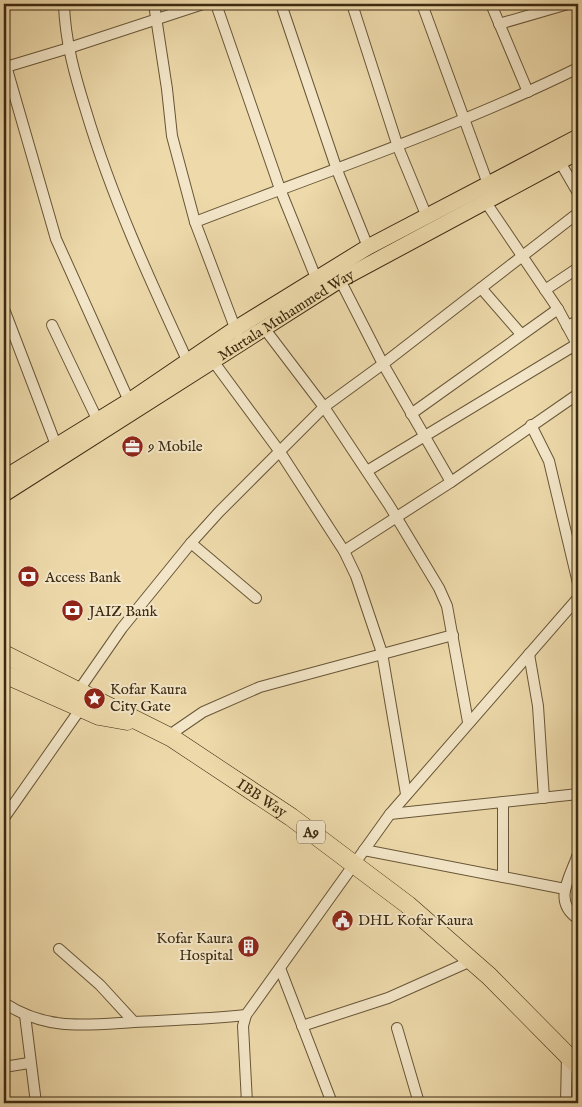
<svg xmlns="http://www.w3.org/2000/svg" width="582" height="1107" font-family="'IM FELL English',serif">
<rect width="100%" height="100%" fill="#edd9aa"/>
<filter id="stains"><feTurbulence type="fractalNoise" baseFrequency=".004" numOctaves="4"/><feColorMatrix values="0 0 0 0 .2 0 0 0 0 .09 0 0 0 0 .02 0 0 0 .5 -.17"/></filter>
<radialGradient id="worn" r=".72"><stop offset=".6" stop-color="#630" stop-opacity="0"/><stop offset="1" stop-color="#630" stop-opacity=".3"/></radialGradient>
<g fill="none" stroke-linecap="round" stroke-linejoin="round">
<defs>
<g id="street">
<path d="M64,4C65,41 75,76 86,111C112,198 149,278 187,360"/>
<path d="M154,4L167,89L172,136L195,222L237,333"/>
<path d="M216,4L280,189L316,278"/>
<path d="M281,4L337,170L368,247"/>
<path d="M352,4L398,147L427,217"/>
<path d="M422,4L488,184"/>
<path d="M491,4L528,92"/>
<path d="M499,24L568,4"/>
<path d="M4,59L56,239L129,401"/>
<path d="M6,67L69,48L203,4"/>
<path d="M560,162L578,193"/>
<path d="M485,201L558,309L578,346"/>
<path d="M195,222C324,172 454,129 578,68"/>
<path d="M340,280L383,364L451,482"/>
<path d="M481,288L521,334"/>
<path d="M545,290L578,268"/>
<path d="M4,309L56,445"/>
<path d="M52,325L97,419"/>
<path d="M567,326L578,321"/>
<path d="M264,328L324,407L389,505L439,588L447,606L468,722"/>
<path d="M213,361L280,452L344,551L356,576L382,653L406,794"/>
<path d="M411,414L558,309"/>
<path d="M531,425L549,461L578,583"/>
<path d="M367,471L577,344"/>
<path d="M191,543L256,598"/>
<path d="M344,551L451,482L578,394"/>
<path d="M529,654L538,706L544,798"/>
<path d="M79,690L122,628L191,543L219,512L324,407L383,364L578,213"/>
<path d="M168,736L203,712L260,687L453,635"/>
<path d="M390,814L578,794"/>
<path d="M4,818L81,708"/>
<path d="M364,850L565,889"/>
<path d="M578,854C570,878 552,901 578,919"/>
<path d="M503,877V802"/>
<path d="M59,949L100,985L134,1022"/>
<path d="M280,968L332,1103"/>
<path d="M4,1003C47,1031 85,1025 134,1022C172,1020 209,1019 246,1015"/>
<path d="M25,1015L36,1103"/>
<path d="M302,1026L388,998L471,961"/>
<path d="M397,1028L419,1103"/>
<path d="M4,1067L29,1063"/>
<path d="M247,1103L243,1026L246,1015L390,814L578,598"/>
<path d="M566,1103L567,1055"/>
</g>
<g id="primary">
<path d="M4,478L129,401L235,329L368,247L578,137"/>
<path id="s1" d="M4,494L340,280L578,152"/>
</g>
<g id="highway">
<path id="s2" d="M4,654L172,738L291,817L408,905L489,976L578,1066"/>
<path d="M4,674L99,716L127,721"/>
</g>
</defs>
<!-- street casing -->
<use href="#street" stroke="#685637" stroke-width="12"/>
<!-- primary casing -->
<use href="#primary" stroke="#3c2a11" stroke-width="17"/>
<!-- highway casing -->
<use href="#highway" stroke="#3c2a11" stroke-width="19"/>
<!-- street -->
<use href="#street" stroke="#f3e6c8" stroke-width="10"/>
<!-- primary -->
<use href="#primary" stroke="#edd9aa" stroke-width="15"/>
<!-- highway -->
<use href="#highway" stroke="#edd9aa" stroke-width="18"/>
</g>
<!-- icons -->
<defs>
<symbol id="office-disc" viewBox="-11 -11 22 22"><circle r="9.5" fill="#8f2418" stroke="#f3e6c8"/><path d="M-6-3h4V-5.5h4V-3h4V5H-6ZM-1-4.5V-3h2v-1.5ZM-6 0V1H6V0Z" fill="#fff"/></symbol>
<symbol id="bank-disc" viewBox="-11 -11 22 22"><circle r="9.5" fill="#8f2418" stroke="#f3e6c8"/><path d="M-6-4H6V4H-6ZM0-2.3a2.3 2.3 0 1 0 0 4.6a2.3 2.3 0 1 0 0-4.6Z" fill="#fff"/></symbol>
<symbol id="sight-disc" viewBox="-11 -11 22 22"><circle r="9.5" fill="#8f2418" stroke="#f3e6c8"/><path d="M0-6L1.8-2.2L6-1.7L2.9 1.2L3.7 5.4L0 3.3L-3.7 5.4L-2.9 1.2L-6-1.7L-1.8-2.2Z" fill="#fff"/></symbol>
<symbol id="civic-disc" viewBox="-11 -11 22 22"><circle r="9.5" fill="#8f2418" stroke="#f3e6c8"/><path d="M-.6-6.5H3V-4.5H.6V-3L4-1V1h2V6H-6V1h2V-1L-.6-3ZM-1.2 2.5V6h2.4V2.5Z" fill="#fff"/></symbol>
<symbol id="building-disc" viewBox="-11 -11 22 22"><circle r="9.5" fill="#8f2418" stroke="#f3e6c8"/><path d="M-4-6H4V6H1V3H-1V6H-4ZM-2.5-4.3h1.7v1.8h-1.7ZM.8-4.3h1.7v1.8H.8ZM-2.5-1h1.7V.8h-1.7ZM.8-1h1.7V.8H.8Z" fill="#fff"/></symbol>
</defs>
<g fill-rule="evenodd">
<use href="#office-disc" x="120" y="434" width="25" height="25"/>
<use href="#bank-disc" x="16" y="564" width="25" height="25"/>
<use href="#bank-disc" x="60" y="598" width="25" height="25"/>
<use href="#sight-disc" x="82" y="686" width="25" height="25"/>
<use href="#civic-disc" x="330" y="908" width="25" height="25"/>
<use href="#building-disc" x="236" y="934" width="25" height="25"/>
</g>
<g text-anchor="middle" stroke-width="4" stroke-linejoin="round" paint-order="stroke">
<!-- shield labels -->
<rect fill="#f3e6c8" stroke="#736248" stroke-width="1" x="297" y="820.5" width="28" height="23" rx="4"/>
<g font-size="14" font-weight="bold" fill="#3c2a11">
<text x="311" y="837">A9</text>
</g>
<!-- street labels -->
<g font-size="15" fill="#3c2a11" stroke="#f3e6c8">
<text dy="5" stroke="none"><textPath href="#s1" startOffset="334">Murtala Muhammed Way</textPath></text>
<text dy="5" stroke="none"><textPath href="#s2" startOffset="296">IBB Way</textPath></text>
</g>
<!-- poi labels -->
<g font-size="15" fill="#3c2a11" stroke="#f3e6c8" text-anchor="start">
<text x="148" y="451">9 Mobile</text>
<text x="45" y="582">Access Bank</text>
<text x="89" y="616">JAIZ Bank</text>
<text x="110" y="694">Kofar Kaura<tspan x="110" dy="17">City Gate</tspan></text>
<text x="358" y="925">DHL Kofar Kaura</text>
<text x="233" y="943" text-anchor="end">Kofar Kaura<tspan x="233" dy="17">Hospital</tspan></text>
</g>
</g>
<!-- margin -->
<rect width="582" height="1107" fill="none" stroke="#edd9aa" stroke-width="20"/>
<rect x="5" y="5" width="572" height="1097" fill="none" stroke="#3c2a11" stroke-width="2.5"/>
<rect x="10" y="10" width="562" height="1087" fill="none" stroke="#3c2a11"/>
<rect width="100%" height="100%" filter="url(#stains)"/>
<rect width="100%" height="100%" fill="url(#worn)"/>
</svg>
